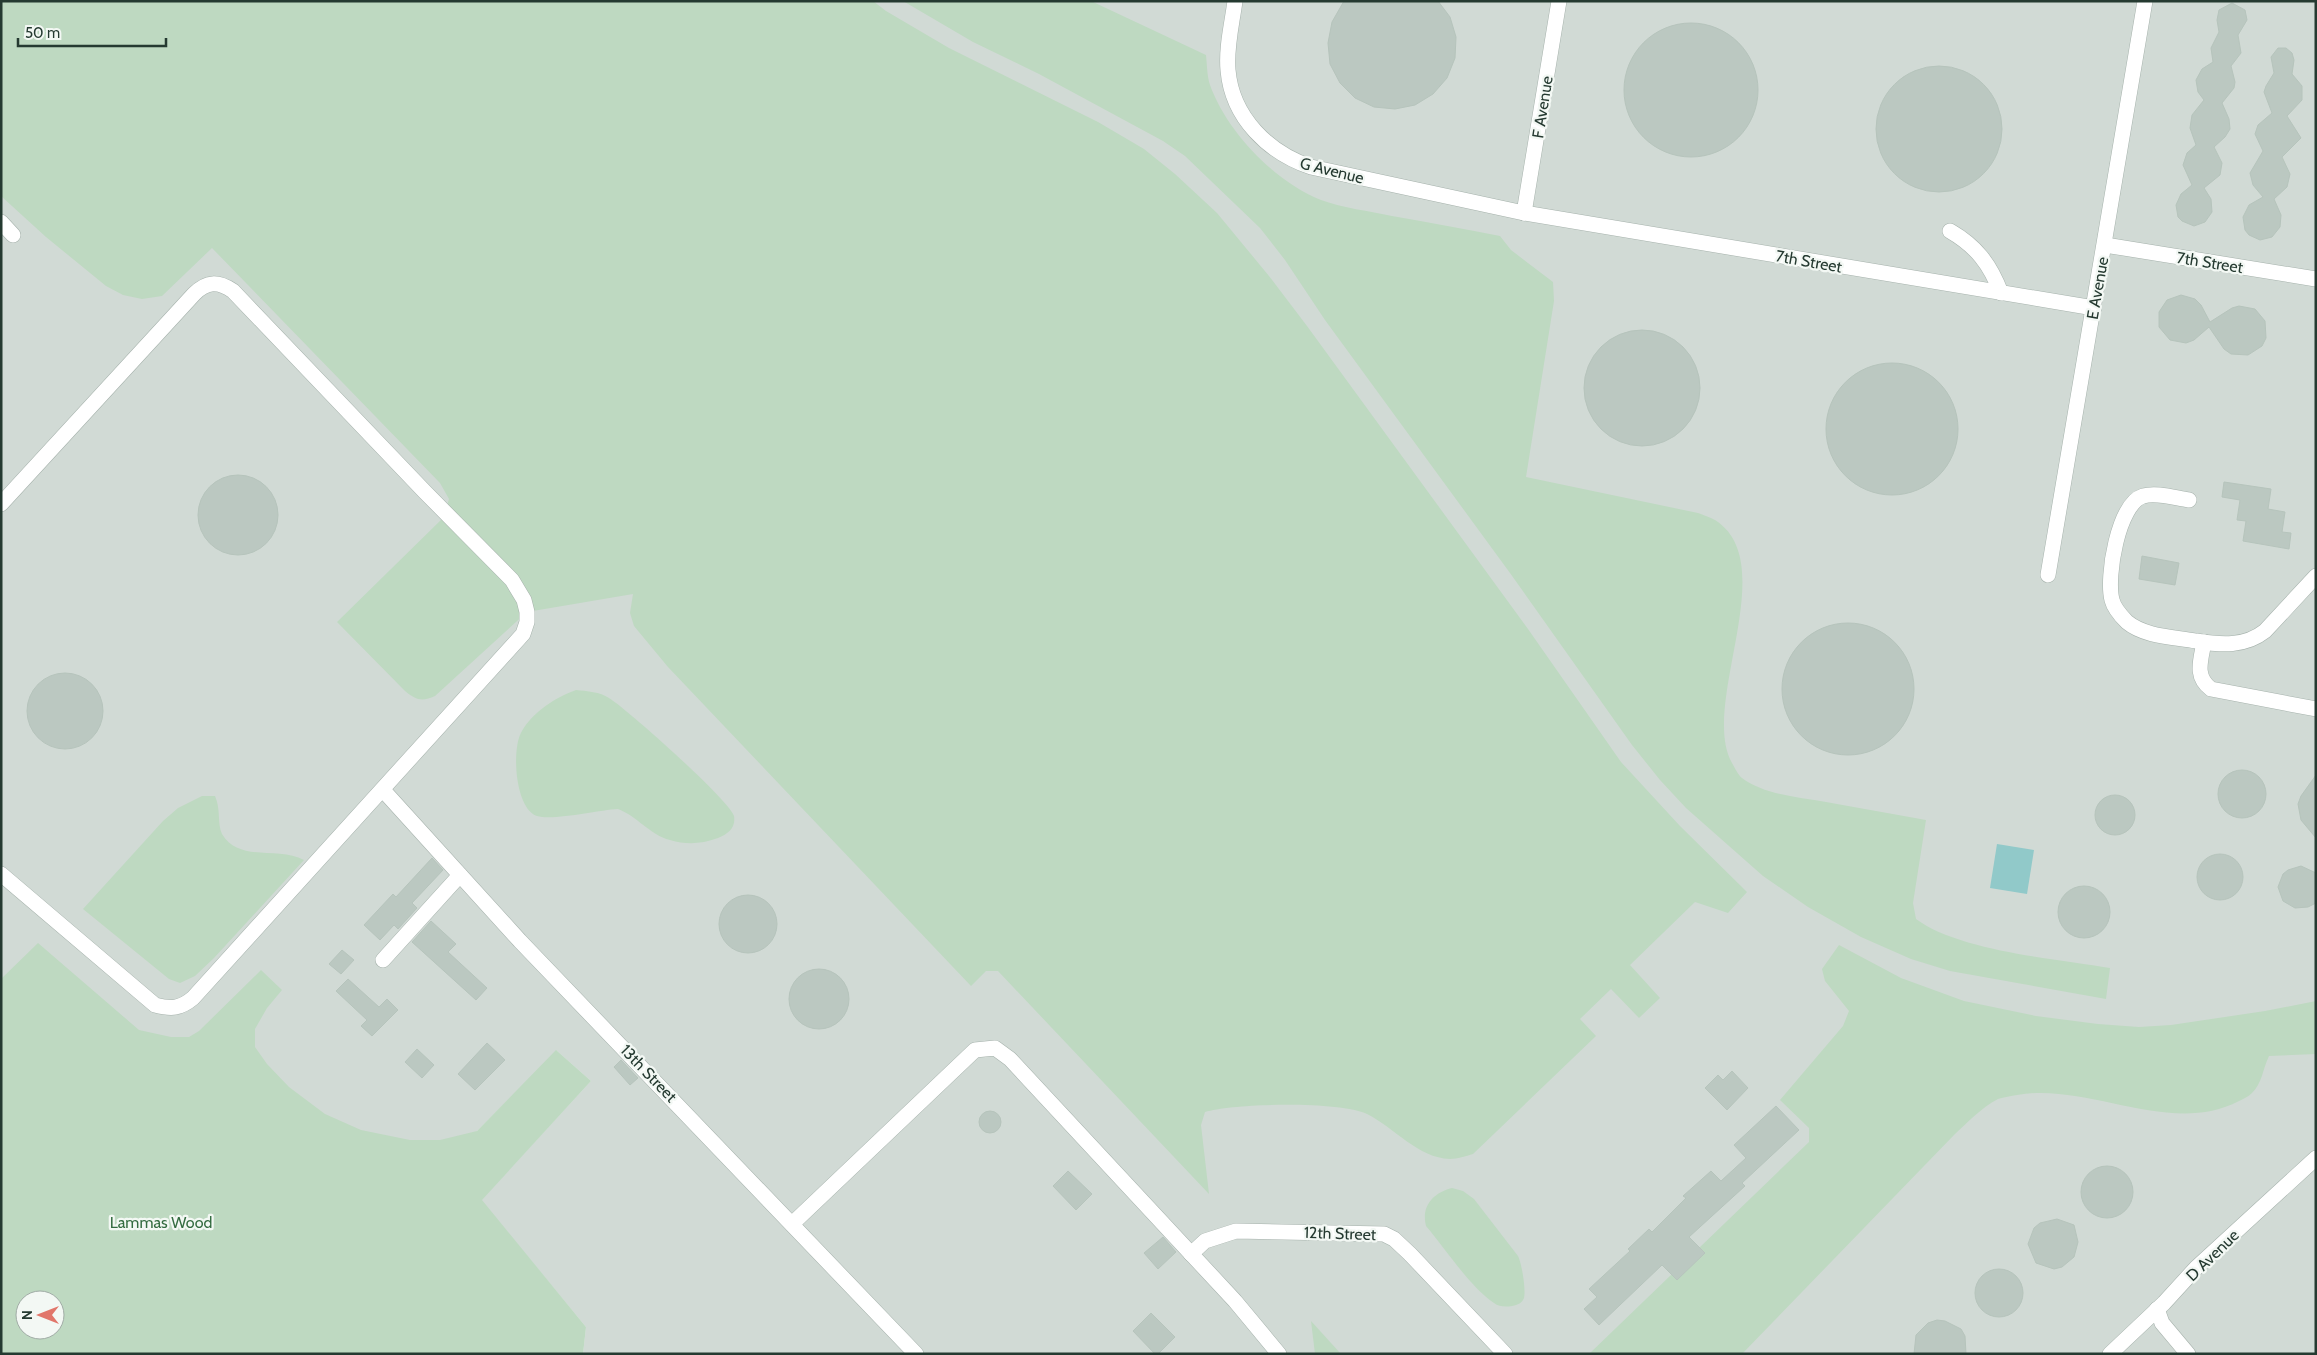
<svg xmlns="http://www.w3.org/2000/svg" width="2317" height="1355" font-family="Cabin,sans-serif">
<rect width="100%" height="100%" fill="#e3ebe6"/>
<!-- built -->
<path fill="#d1dad5" d="M260,1H2316V1354H583L586,1327L481,1200L591,1081L557,1051L477,1131L382,1218L1,1123V117Z"/>
<!-- green -->
<g fill="#bed9c1" fill-rule="evenodd">
<path d="M1,1H873L886,11L949,48L1098,122L1144,149L1175,174L1217,213L1269,276L1307,326L1528,629L1621,762L1680,826L1747,892L1728,913L1695,902L1630,965L1660,998L1639,1018L1611,989L1580,1019L1596,1036L1473,1154C1466,1156 1457,1159 1450,1159C1418,1158 1395,1128 1367,1114C1340,1101 1235,1103 1205,1112L1201,1125L1209,1194L998,971H986L971,986L668,667L634,626L630,613L633,594L527,612L435,696C422,702 416,700 405,691L337,622L444,517L449,499L440,483L212,248L162,296L142,299L123,295L106,286L46,237L1,196Z"/>
<path d="M903,1H1091L1206,55C1207,64 1207,76 1210,85C1227,132 1274,181 1321,200C1343,208 1369,211 1392,216C1428,222 1464,229 1500,236L1511,250L1553,282L1554,301L1526,477L1698,513C1703,515 1710,517 1715,520C1783,563 1699,705 1732,763C1735,768 1738,775 1742,778C1765,795 1798,797 1826,802C1859,808 1893,814 1926,820L1913,903L1916,919C1959,951 2056,959 2110,968L2106,999L1950,971L1911,959L1861,937L1808,907L1763,876L1686,808L1660,780L1632,745L1510,573L1325,320L1285,260L1260,228L1185,156L1163,141L1039,74L973,42Z"/>
<path d="M576,690C587,691 600,692 609,698C627,709 730,801 734,816C736,828 728,834 718,838C701,844 687,845 670,840C650,835 637,816 618,809C598,810 553,821 537,816C515,809 511,748 522,731C533,712 556,697 576,690Z"/>
<path d="M202,796H215C221,809 217,823 222,834C239,863 279,846 304,860L214,958L195,976L180,983L169,979L83,909L163,821L178,808Z"/>
<path d="M38,943L139,1030L171,1037H189L199,1031L261,970L282,990L267,1008L255,1029V1047L267,1064L289,1087L325,1114L361,1130L410,1140H440L477,1131L556,1050L591,1081L482,1200L586,1327L583,1354H1V979ZM25,1300H55V1330H25Z"/>
<path d="M1839,945L1901,978L1964,1001L2036,1016L2098,1024L2139,1027L2171,1025L2265,1011L2316,1001V1054L2269,1056C2263,1068 2262,1084 2252,1093C2248,1097 2243,1099 2239,1101C2170,1137 2089,1082 2017,1095C2011,1096 2004,1097 1998,1099C1981,1108 1968,1122 1954,1135L1742,1354H1589L1809,1142V1128L1780,1100L1843,1026L1849,1011L1825,981L1822,969Z"/>
<path d="M1452,1188L1463,1191L1474,1199L1518,1256C1522,1264 1526,1290 1524,1298C1522,1303 1518,1305 1512,1306C1506,1307 1499,1307 1494,1303C1470,1287 1445,1248 1426,1226C1421,1206 1433,1193 1452,1188Z"/>
<path d="M1311,1321L1341,1354H1315Z"/>
</g>
<!-- water -->
<path fill="#91c9c9" d="M1997,844L2034,850L2027,894L1990,888Z"/>
<!-- building -->
<g fill="#bbc8c1" stroke="#b6c4bc">
<path d="M1344,1H1438L1450,17L1456,37L1455,58L1447,78L1433,94L1415,105L1395,109L1374,107L1355,98L1340,83L1330,64L1328,43L1332,22Z"/>
<path d="M2232,3L2245,10L2247,20L2238,35L2241,53L2231,66L2235,82L2234,88L2222,103L2229,119L2230,129L2225,137L2214,147L2222,163L2220,175L2204,188L2211,199L2212,212L2205,222L2194,226L2182,221L2178,217L2176,205L2181,194L2192,185L2183,165L2187,153L2196,145L2190,128L2192,115L2204,100L2198,92L2196,80L2202,69L2213,62L2211,48L2219,32L2217,20L2219,10Z"/>
<circle cx="1691" cy="90" r="67"/>
<path d="M2278,48H2286L2292,53L2294,60L2292,74L2302,86V100L2287,116L2301,138L2282,157L2290,174L2287,187L2274,199L2281,215L2280,227L2272,237L2260,240L2249,235L2245,230L2243,217L2249,205L2263,197L2253,185L2250,173L2263,151L2255,134L2258,125L2272,113L2264,92L2266,86L2274,73L2271,57Z"/>
<circle cx="1939" cy="129" r="63"/>
<path d="M2181,295L2195,299L2201,305L2210,322L2232,308L2239,306L2255,309L2265,321L2266,338L2262,346L2248,355L2231,354L2224,349L2209,327L2194,340L2186,343L2170,340L2159,327V312L2167,300Z"/>
<circle cx="1642" cy="388" r="58"/>
<circle cx="1892" cy="429" r="66"/>
<circle cx="238" cy="515" r="40"/>
<path d="M2224,482L2271,489L2268,509L2285,512L2282,532L2291,533L2289,549L2243,541L2246,521L2237,520L2240,500L2222,497Z"/>
<path d="M2142,556L2179,563L2175,585L2139,579Z"/>
<circle cx="1848" cy="689" r="66"/>
<circle cx="65" cy="711" r="38"/>
<circle cx="2242" cy="794" r="24"/>
<path d="M2316,775V838L2301,820L2298,804L2301,796Z"/>
<circle cx="2115" cy="815" r="20"/>
<circle cx="2220" cy="877" r="23"/>
<path d="M432,858L443,870L412,903L417,908L398,929L394,925L380,940L364,925L393,894L396,897Z"/>
<path d="M2301,866L2316,873V903L2308,907L2295,908L2283,901L2278,887L2283,874L2288,870Z"/>
<circle cx="2084" cy="912" r="26"/>
<circle cx="748" cy="924" r="29"/>
<path d="M431,921L456,944L448,952L487,988L476,1000L412,942Z"/>
<path d="M342,950L354,960L341,974L329,964Z"/>
<circle cx="819" cy="999" r="30"/>
<path d="M348,979L379,1007L387,999L398,1010L372,1036L361,1026L367,1020L336,991Z"/>
<path d="M487,1043L505,1060L475,1090L458,1074Z"/>
<path d="M417,1049L434,1065L422,1078L405,1062Z"/>
<path d="M621,1060L638,1078L630,1085L614,1067Z"/>
<path d="M1732,1071L1748,1088L1727,1110L1705,1088L1718,1075L1723,1080Z"/>
<path d="M1776,1106L1799,1130L1742,1183L1745,1186L1689,1237L1705,1253L1677,1280L1662,1265L1599,1325L1584,1309L1597,1297L1589,1289L1630,1251L1628,1249L1649,1229L1652,1232L1686,1198L1683,1196L1711,1171L1721,1181L1746,1158L1734,1145Z"/>
<circle cx="990" cy="1122" r="11"/>
<circle cx="2107" cy="1192" r="26"/>
<path d="M1068,1171L1092,1194L1076,1210L1053,1186Z"/>
<path d="M2057,1219L2074,1225L2078,1242L2074,1257L2062,1267L2054,1269L2036,1263L2028,1244L2034,1228L2040,1223Z"/>
<path d="M1163,1237L1176,1252L1158,1269L1144,1253Z"/>
<circle cx="1999" cy="1293" r="24"/>
<path d="M1151,1313L1175,1337L1158,1354H1155L1133,1331Z"/>
<path d="M1937,1320L1945,1321L1961,1329L1965,1336L1966,1354H1914L1916,1335L1928,1323Z"/>
</g>
<g fill="none" stroke-linecap="round" stroke-linejoin="round">
<defs>
<g id="minor">
<path d="M1235,1C1232,24 1226,47 1228,70C1232,118 1269,153 1311,167L1524,213L2094,308"/>
<path d="M1524,213L1559,1"/>
<path d="M1,222L13,235"/>
<path d="M1950,231C1976,246 1990,264 2001,293"/>
<path d="M2105,245L2316,279"/>
<path d="M2189,500C2175,498 2157,492 2143,496C2118,504 2106,577 2112,600C2114,608 2121,616 2127,622C2145,637 2175,637 2196,641C2221,645 2245,647 2265,631L2316,576"/>
<path d="M1,504L194,294C207,281 218,281 233,291L425,492L512,580L524,600L527,612V622L523,634L193,998C180,1009 171,1009 155,1005L1,874"/>
<path d="M2048,575L2145,1"/>
<path d="M2204,642C2201,660 2194,676 2211,689L2316,709"/>
<path d="M383,790L520,941L916,1354"/>
<path d="M383,960L460,875"/>
<path d="M792,1224L975,1050L995,1048L1010,1059L1235,1301L1279,1354"/>
<path d="M1191,1254L1205,1241L1236,1231L1384,1234L1394,1239L1410,1254L1505,1354"/>
<path d="M2157,1309L2162,1323L2188,1354"/>
<path d="M2110,1354L2164,1303L2196,1268L2316,1158"/>
</g>
</defs>
<!-- minor casing -->
<use href="#minor" stroke="#a6b2ac" stroke-width="16"/>
<!-- minor -->
<use href="#minor" stroke="#fff" stroke-width="15"/>
</g>
<g text-anchor="middle" stroke-width="4.5" stroke-linejoin="round" paint-order="stroke">
<!-- street labels -->
<g font-size="16" fill="#253a31" stroke="#f3f8f4">
<text transform="translate(1542 107) rotate(-81)" y="6">F Avenue</text>
<text transform="translate(1332 170) rotate(14)" y="6">G Avenue</text>
<text transform="translate(1809 261) rotate(10)" y="6">7th Street</text>
<text transform="translate(2210 262) rotate(9)" y="6">7th Street</text>
<text transform="translate(2097 288) rotate(-80)" y="6">E Avenue</text>
<text transform="translate(649 1073) rotate(46)" y="6">13th Street</text>
<text transform="translate(1340 1233) rotate(2)" y="6">12th Street</text>
<text transform="translate(2212 1255) rotate(-44)" y="6">D Avenue</text>
</g>
<!-- park labels -->
<g font-size="16" fill="#346c41" stroke="#f3f8f4">
<text x="161" y="1228">Lammas Wood</text>
</g>
</g>
<!-- border -->
<rect width="2317" height="1355" fill="none" stroke="#253a31" stroke-width="5"/>
<!-- north arrow -->
<g transform="translate(40 1315) rotate(270)"><circle r="24" fill="#f3f8f4" stroke="#a1aca6"/>
<path d="M0-4L9 19L0 12L-9 19Z" fill="#e1766a"/>
<text y="-8" font-size="14" font-weight="bold" text-anchor="middle" fill="#253a31">N</text>
</g>
<!-- scale -->
<path d="M18 38v8h148v-8" fill="none" stroke="#253a31" stroke-width="2.5"/>
<text x="25" y="38" font-size="15" fill="#253a31" stroke="#f3f8f4" stroke-width="4" paint-order="stroke">50 m</text>
</svg>
